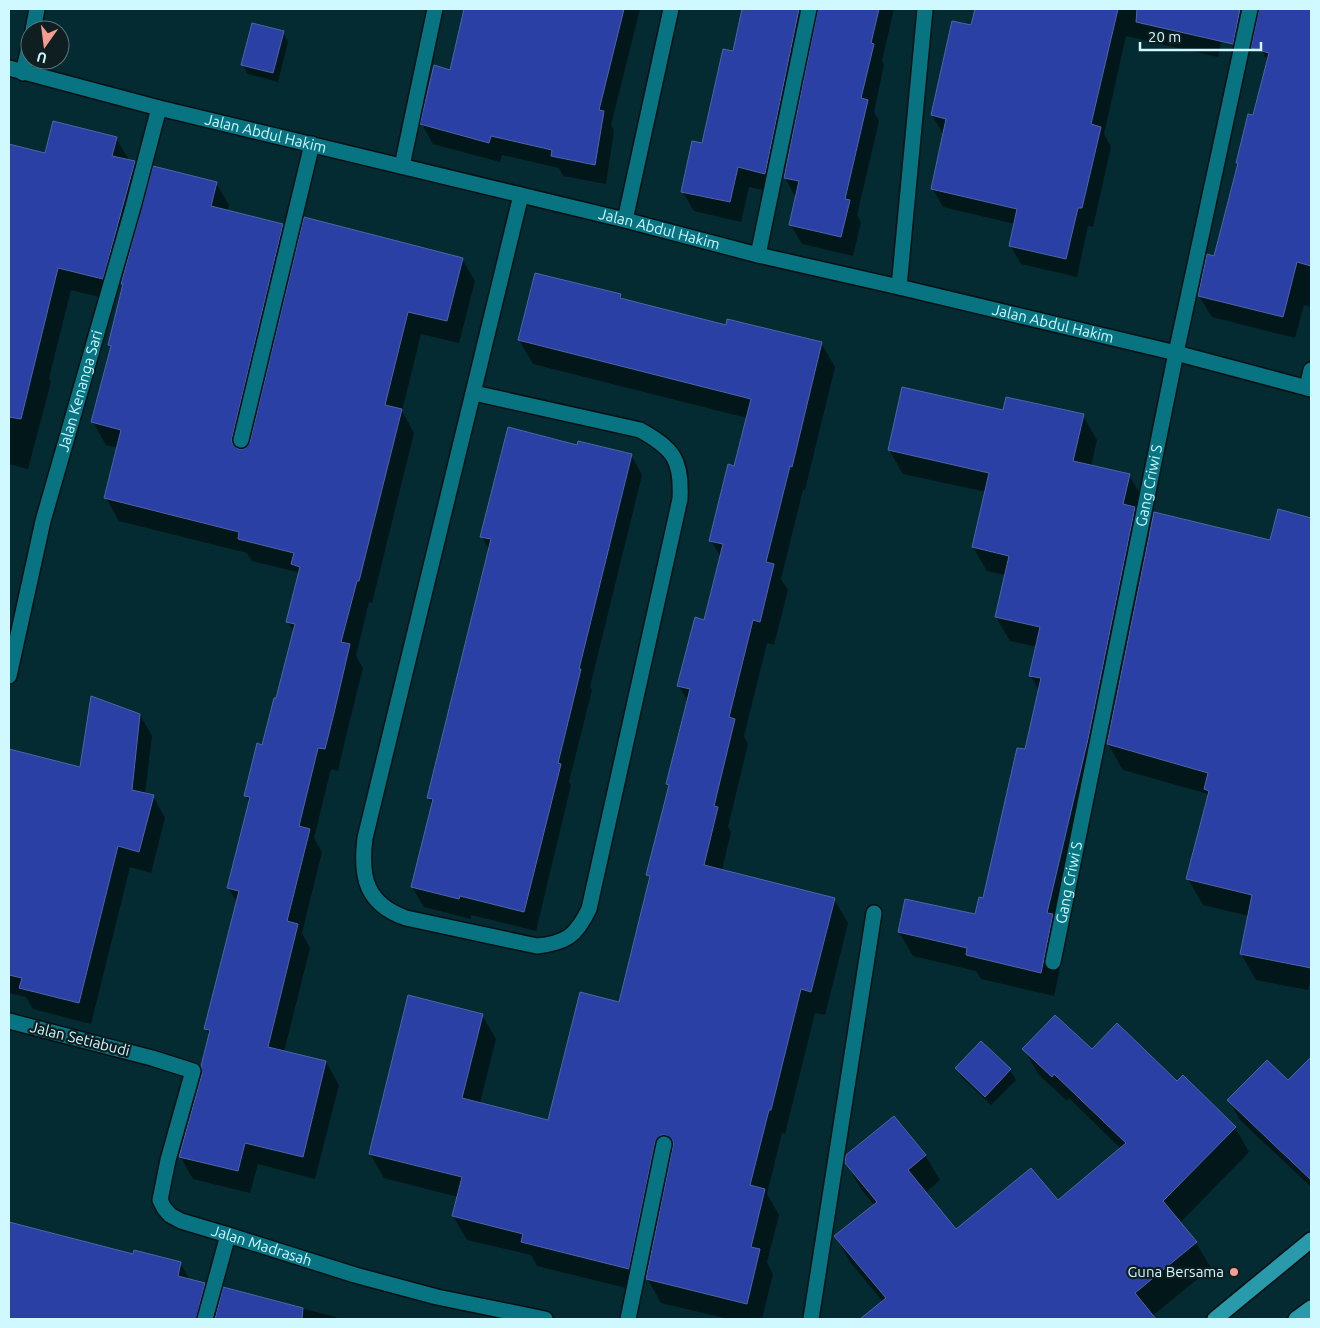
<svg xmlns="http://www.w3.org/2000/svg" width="1320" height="1328" font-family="Ubuntu,sans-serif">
<rect width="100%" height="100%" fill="#042b31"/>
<!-- shadow -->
<g fill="#0007">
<path d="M465,9H640L611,125L614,131L606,184L563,176L559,168L502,155L500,162L433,144L422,124L451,71Z"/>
<path d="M744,9H894L882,61L884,65L874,112L879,121L857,215L861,222L853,256L802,244L790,224L796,198L785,178L818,19L811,27L776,193L749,187L741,222L694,211L682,191L703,145L734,53Z"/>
<path d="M976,9H1228L1218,57L1126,36L1104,134L1111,147L1093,227L1088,226L1077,277L1021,264L1010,245L1015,224L943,207L932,188L943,134L932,115L972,27Z"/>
<path d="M1273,9H1311V307L1304,305L1295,338L1212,317L1199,296L1215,258L1238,165L1237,163L1254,117L1268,61L1262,51Z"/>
<path d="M283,32L288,42L278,82L248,74L242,64Z"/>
<path d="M116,138L129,160L134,162L149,187L216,183L229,205L227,211L282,225L295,247L247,448L462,259L475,281L459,343L421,334L402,411L414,433L372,603L369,602L356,656L363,668L346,736L338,771L331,769L314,838L322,852L302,933L310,948L284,1052L326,1062L339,1085L315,1179L258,1164L250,1193L193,1179L180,1156L203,1074L210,1036L206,1029L237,903L228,887L250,803L245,795L277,700L294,633L288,622L299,576L297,572L252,561L247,553L119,521L106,498L118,448L106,445L93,422L111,348L109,345L124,286L121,281L115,301L71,290L49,378L51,382L28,469L9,464V145L45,154Z"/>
<path d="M621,295L623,300L727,326L821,343L835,367L805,490H803L781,579L788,590L774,645L767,643L744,736L748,744L728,827L731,832L722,870L834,899L848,923L825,1015L815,1013L785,1134L782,1133L767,1194L779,1215L767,1262L773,1274L762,1319H728L661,1303L646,1276L642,1292L537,1266L531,1255L467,1240L453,1216L458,1197L384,1178L370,1154L482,1015L496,1039L480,1103L549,1122L620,1003L650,880L648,875L669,787L668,784L688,702L679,686L705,621L721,558L711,540L735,467L747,418L533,364L519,340Z"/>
<path d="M1004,411L1083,416L1097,440L1091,466L1129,475L1143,499L1139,517L1150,535L1271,541L1279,511L1311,519V976L1308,990L1256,980L1241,954L1249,916L1203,905L1188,879L1208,794L1123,770L1106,741L1062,932L1066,940L1054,996L981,979L976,971L913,956L899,932L976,915L984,900L1026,751L1039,691L1030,675L1037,647L1010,641L996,617L1005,575L987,571L973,547L986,492L903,474L889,450Z"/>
<path d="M578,446L631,455L642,475L590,687L592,690L569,782L571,785L536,931L471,915V919L424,907L412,887L433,805L428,797L489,550L482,537Z"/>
<path d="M140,715L152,736L145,794L153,796L165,818L151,873L130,867L91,1024L33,1009L26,997L9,993V751L81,769Z"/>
<path d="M1024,1049L1092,1051L1177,1082L1235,1127L1249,1152L1180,1223L1196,1243L1211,1268L1151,1317L1153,1319H862L883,1302L850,1262L836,1237L874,1205L861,1189L846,1163L925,1155L940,1180L925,1193L956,1231L1057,1201L1121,1149L1069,1098L1067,1101L1038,1074Z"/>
<path d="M1311,1058V1187L1240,1120L1229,1100L1288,1082Z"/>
<path d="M957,1068L1010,1070L1016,1080L991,1105L962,1078Z"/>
<path d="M9,1223L134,1256L180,1263L190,1280L204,1284L219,1309L224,1289L336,1317L337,1319H9Z"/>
</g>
<!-- building -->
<g fill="#2a40a4" stroke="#4f65a7">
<path d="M464,9H624L599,110L604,111L595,165L551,156L552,150L491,136L489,143L420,124L434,65L450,70Z"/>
<path d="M742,9H799L765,174L738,167L730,202L681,192L692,141L702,143L723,49L733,51Z"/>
<path d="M818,9H879L871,43L874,44L861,98L868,100L845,199L850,200L841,237L789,225L799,181L784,178Z"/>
<path d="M975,9H1118L1091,124L1101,127L1082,208H1078L1066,259L1009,246L1017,209L931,189L946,119L931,115L952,21L971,25Z"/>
<path d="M1137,9H1240L1233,44L1136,22Z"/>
<path d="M1259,9H1311V266L1297,262L1283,317L1198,296L1207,254L1214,256L1238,163H1236L1248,114L1253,115L1269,53L1251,48Z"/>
<path d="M252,23L284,31L273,73L241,65Z"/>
<path d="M53,121L117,137L112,156L135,161L103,279L58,268L21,419L9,417V144L45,153Z"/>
<path d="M153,166L217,182L211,206L283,224L232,438V443L238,449H244L250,442L304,217L463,258L447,321L408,312L385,405L402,409L359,581H357L341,642L350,644L334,713L325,749L318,748L299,826L310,829L287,921L298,924L268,1047L326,1061L303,1157L245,1143L238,1171L179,1157L202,1074L201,1066L210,1030L204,1029L239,891L227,888L250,797L244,796L257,743L262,745L274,698H276L295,624L286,622L300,567L291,564L294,553L238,539L239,532L104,498L121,430L91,422L111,346L108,345L123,284H121Z"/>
<path d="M535,273L621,294L620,298L726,325L727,319L822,342L792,467L790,466L766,562L774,564L760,622L753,620L729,717L735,719L714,806L718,807L704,865L835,898L811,992L801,989L771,1110H769L750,1185L765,1189L751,1247L760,1249L747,1304L646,1279L673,1146V1141L666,1135H661L655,1142L629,1269L521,1242L523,1234L452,1216L462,1177L369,1154L408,995L483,1014L462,1098L548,1120L580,992L619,1002L650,876L646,875L669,785L666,784L690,689L677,686L695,617L704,620L723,544L709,541L728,464L734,466L751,399L518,340Z"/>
<path d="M902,387L1003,410L1006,397L1084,414L1073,461L1130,474L1123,504L1135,507L1088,739L1047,913L1053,914L1041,973L966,955L967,948L898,932L905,899L975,914L979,897L983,898L1017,748L1025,749L1041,678L1029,676L1040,627L995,617L1009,556L972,547L989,473L888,450Z"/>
<path d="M508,427L577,445L578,441L632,454L579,669H581L558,763L561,764L524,912L460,896L459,899L411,887L433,799L427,798L491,539L480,537Z"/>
<path d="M1278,509L1311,518V968L1240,954L1252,895L1186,879L1209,791L1204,789L1208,773L1107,744L1154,512L1270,540Z"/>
<path d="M91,696L140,714L132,790L154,795L139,852L118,846L79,1003L19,988L22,978L9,975V749L80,767Z"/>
<path d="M1055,1015L1092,1049L1117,1023L1177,1081L1183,1075L1236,1127L1163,1201L1197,1242L1135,1293L1156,1319H860L886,1298L834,1236L877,1202L845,1163L846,1155L894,1116L926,1155L908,1170L956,1229L1031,1168L1058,1200L1126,1143L1054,1074L1052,1077L1022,1049Z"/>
<path d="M981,1041L1011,1069L985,1097L955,1068Z"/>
<path d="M1311,1057V1180L1227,1100L1267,1060L1288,1080Z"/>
<path d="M9,1222L133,1254L134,1250L181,1262L178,1276L205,1283L196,1319H9Z"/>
<path d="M223,1287L303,1308L302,1319H215Z"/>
</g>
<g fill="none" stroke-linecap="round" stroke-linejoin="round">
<defs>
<path id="lane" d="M625,220L671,9"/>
<g id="street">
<path d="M33,30L37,9"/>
<path id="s1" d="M9,68L159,108L625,220L758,255L899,287L1176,353L1311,389"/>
<path d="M23,73L30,43"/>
<path d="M402,166L435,9"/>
<path d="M758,255L809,9"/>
<path d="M899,287L925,9"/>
<path d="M1307,388L1311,370"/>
<path d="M474,393L640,430C674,449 682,460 680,499L589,909C576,936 566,943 537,946L406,918C366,904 360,877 365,838L521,195"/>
<path d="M241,440L312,144"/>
<path id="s2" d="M9,676L43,521L133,207L159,108"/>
<path id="s3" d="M1053,962L1176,353L1250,9"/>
<path id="s4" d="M9,1021L152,1058L193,1071L168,1160L160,1200L164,1208L170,1215L181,1221L228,1235L355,1275L437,1297L545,1319"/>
<path d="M205,1319L228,1235"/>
<path d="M628,1319L664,1144"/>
<path d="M811,1319L874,913"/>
</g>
<g id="primary">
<path d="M1215,1319L1311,1240"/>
<path d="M1296,1319L1311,1308"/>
</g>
</defs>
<!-- lane casing -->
<use href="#lane" stroke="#041114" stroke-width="18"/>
<!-- street casing -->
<use href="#street" stroke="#041114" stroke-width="18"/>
<!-- primary casing -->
<use href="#primary" stroke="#041114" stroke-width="18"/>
<!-- lane -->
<use href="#lane" stroke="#097481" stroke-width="15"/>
<!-- street -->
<use href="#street" stroke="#097481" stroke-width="15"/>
<!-- primary -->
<use href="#primary" stroke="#289aaa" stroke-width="15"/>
</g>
<!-- markers -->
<circle fill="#f59d90" stroke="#0f1f21" stroke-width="2" cx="1234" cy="1272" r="5"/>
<g text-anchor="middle" stroke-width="4.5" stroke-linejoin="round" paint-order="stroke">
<!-- street labels -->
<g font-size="15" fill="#cff8ff" stroke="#0f1f21">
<text dy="5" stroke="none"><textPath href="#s1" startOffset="265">Jalan Abdul Hakim</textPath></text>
<text dy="5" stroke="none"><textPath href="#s1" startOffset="670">Jalan Abdul Hakim</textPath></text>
<text dy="5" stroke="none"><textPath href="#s1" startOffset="1075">Jalan Abdul Hakim</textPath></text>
<text dy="5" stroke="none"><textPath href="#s2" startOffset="294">Jalan Kenanga Sari</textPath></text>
<text dy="5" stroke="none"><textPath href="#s3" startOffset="486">Gang Criwi S</textPath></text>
<text dy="5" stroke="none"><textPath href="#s3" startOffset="81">Gang Criwi S</textPath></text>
<text transform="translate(80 1039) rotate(14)" y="5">Jalan Setiabudi</text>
<text dy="5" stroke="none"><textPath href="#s4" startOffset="439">Jalan Madrasah</textPath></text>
</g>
<!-- poi labels -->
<g font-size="15" fill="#cff8ff" stroke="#0f1f21" text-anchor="end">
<text x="1224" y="1277">Guna Bersama</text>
</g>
</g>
<!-- border -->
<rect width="1320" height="1328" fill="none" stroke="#cff8ff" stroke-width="20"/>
<!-- north arrow -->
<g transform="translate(45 45) rotate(194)"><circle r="24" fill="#0f1f21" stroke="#5c767a"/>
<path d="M0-4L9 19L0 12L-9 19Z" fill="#f59d90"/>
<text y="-8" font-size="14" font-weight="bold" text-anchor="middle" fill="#cff8ff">U</text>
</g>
<!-- scale -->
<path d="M1140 42v8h121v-8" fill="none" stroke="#cff8ff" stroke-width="2.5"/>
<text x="1148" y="42" font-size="15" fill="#cff8ff" stroke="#0f1f21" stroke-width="4" paint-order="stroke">20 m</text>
</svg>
